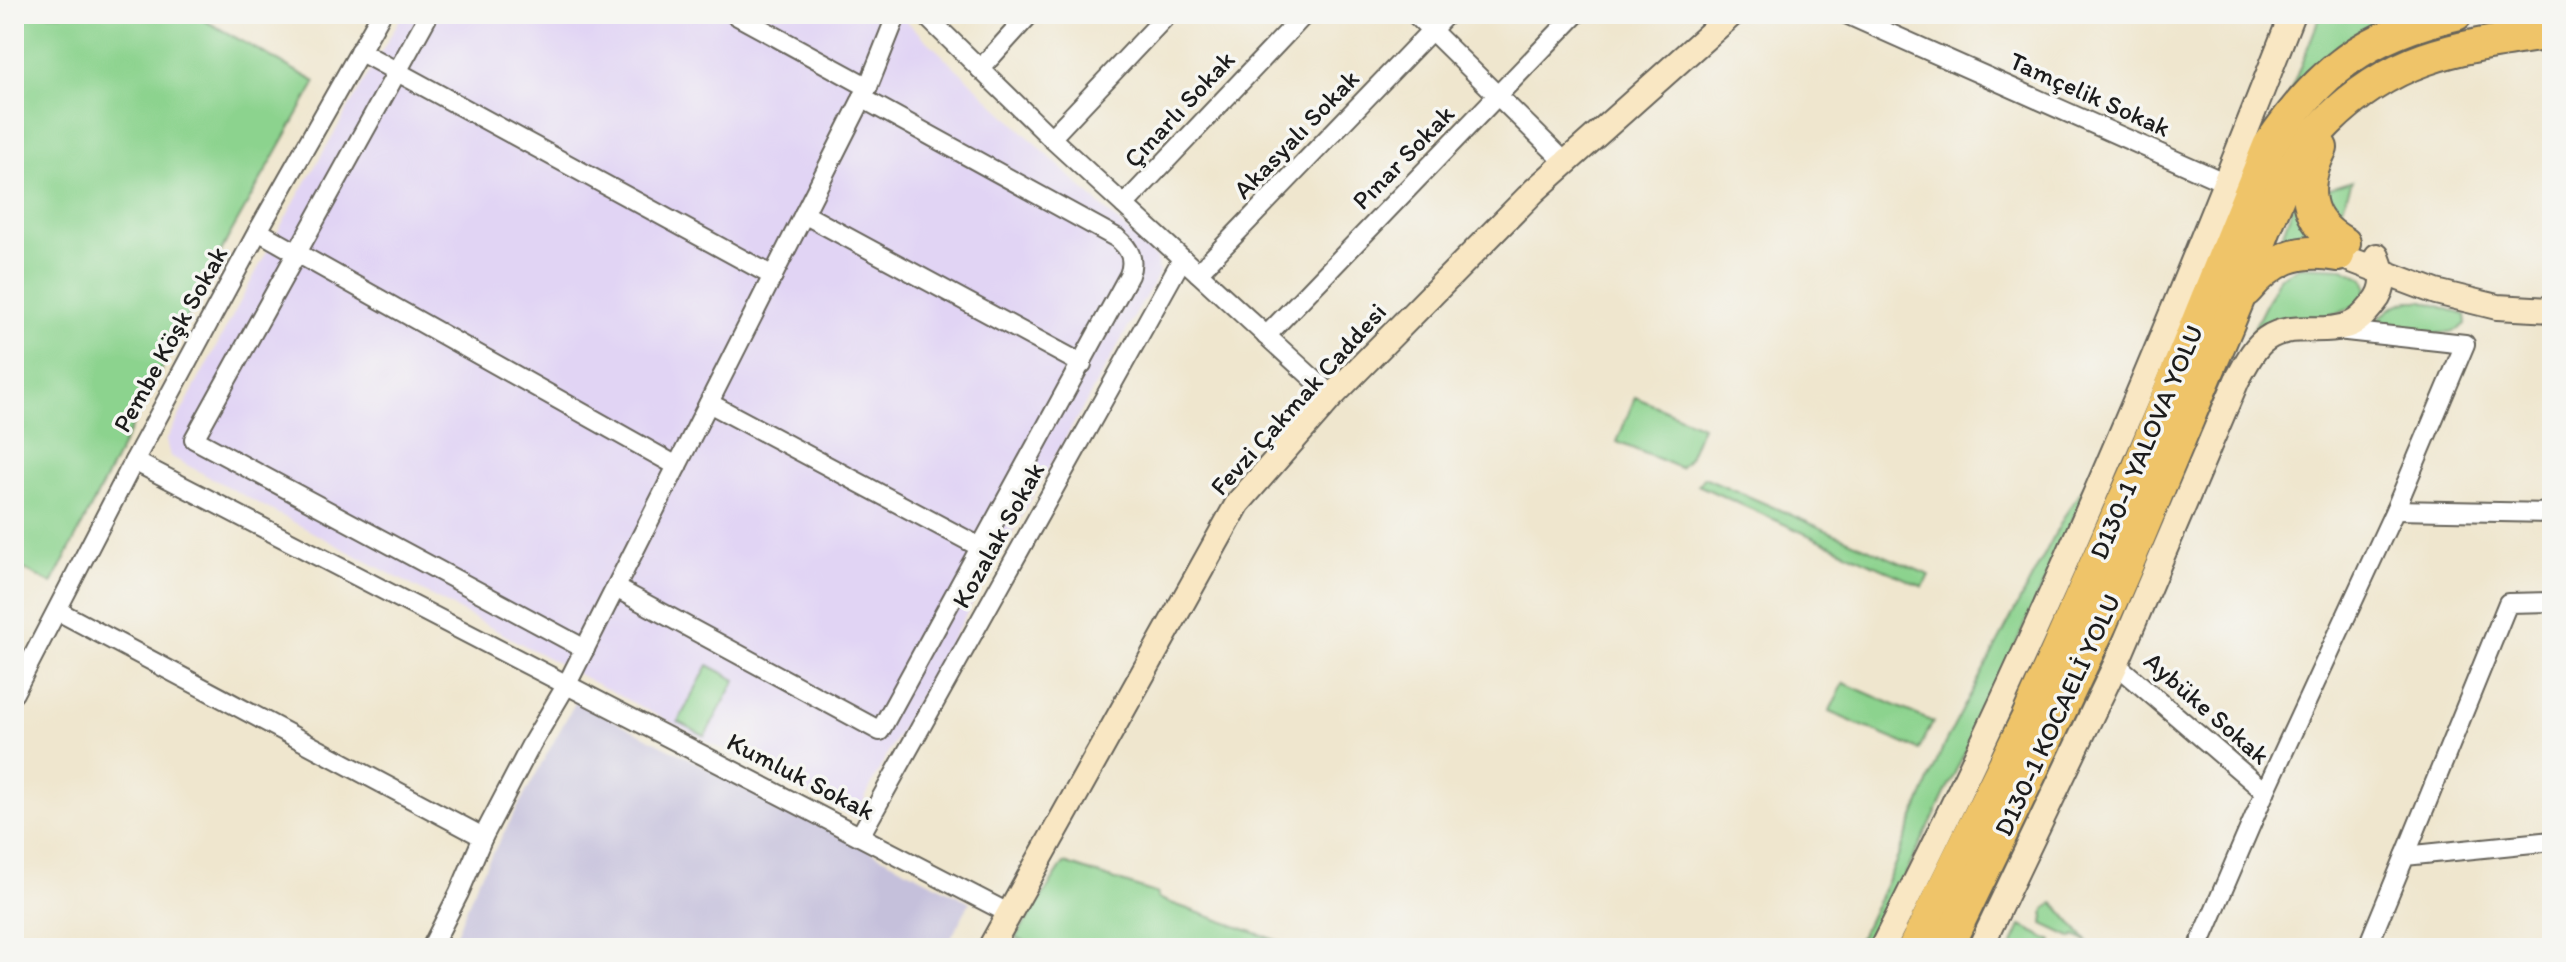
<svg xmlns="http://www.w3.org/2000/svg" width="2566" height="962" font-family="Itim,sans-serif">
<rect width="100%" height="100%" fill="#f6f6f2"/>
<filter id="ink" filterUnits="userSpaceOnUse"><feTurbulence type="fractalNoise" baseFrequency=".0125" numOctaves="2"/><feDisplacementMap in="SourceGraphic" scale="16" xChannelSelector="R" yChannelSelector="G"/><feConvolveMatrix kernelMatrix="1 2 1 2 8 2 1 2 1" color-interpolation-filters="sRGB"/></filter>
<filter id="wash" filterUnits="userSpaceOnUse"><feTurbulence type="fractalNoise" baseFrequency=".006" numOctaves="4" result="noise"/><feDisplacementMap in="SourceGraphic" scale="32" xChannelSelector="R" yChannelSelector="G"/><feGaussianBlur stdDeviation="1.8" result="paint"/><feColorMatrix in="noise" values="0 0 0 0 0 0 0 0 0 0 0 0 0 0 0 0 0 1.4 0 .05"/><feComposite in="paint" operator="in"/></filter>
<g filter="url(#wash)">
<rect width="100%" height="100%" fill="#efe6ce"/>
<!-- built -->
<path fill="#e1d4f4" d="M403,14H899L1156,258L1159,273L886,756L855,818L591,681L170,456L166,441L279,229Z"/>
<!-- industrial -->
<path fill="#c5c0db" d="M576,701L970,902L946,948H450L478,880Z"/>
<!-- green -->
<g fill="#8cd38e" stroke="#547855" stroke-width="2">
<path d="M14,14H193L316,82L228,238L52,584L14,564Z"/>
<path d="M2321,14H2407L2289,95Z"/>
<path d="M2352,181L2340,215H2345L2357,234L2340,231L2320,191Z"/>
<path d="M2296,197L2319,240L2278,247Z"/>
<path d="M2300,266L2343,268L2364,278L2367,287L2363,300C2322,332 2288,301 2248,340L2279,278Z"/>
<path d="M2409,301H2424L2465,315L2466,324C2447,342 2406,329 2382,327L2375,321L2394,306Z"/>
<path d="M1635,397L1702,426L1689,458L1680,468L1617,442Z"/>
<path d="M2096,468C2024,630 1948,790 1869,948H1855L1892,871L1943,747L2065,515Z"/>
<path d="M1704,477L1929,575L1923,587L1698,485Z"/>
<path d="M708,665L736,680L705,736L678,722Z"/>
<path d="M1844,683L1933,722L1919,750L1829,712Z"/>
<path d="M1064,863L1158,894L1157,898L1298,948H1044L1015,938Z"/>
<path d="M2053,903L2057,906L2088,942L2075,936L2073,938L2043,924L2045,909Z"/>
<path d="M2021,926L2052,941L2048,948H2011Z"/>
</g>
</g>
<g filter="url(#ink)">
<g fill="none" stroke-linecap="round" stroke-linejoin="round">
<defs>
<g id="street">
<path d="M429,14L194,439L585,649"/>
<path d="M734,14L868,87"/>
<path d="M924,14L1051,138L1332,396"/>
<path d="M1415,14L1566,163"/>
<path d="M1846,14L2226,183"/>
<path d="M359,51L773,276"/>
<path d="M980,69L1030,14"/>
<path d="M1051,138L1168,14"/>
<path d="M1124,205L1305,14"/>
<path d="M804,214L1082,364"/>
<path d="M258,231L677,466"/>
<path d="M1198,273L1447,14"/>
<path d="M1266,336L1576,14"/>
<path d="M709,403L982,548"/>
<path d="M134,461L1010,914"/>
<path d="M2395,510L2552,513"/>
<path d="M616,588L880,731L1129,275C1135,259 1130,249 1117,238L862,98"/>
<path d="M58,611L483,837"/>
<path d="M2116,664L2265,792"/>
<path d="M14,693L134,461L258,231L381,14"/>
<path d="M860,836L1182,259"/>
<path d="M2405,856L2508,603L2552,602"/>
<path d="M431,948L459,893L483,837L531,745L567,684L868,87L897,14"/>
<path d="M2198,948L2265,792L2395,510L2465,344L2337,330"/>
<path d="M2367,948L2405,856L2552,841"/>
</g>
<g id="secondary">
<path d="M2338,255L2436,292L2497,307L2552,310"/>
<path d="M990,948L1238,503L1332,396L1535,190L1732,14"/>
<path d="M1882,948C2037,645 2168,331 2292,14"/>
<path d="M1980,948L2116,664L2237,380C2245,366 2253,348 2266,339C2291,321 2324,336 2351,324C2361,320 2368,310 2374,303C2387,288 2384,273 2377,256"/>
</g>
<g id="highway">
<path d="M2321,148C2302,186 2303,221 2344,243"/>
<path d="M2246,290C2272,259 2298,247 2338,255"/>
<path d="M1914,948L2027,719L2138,469L2269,146C2319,71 2367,34 2456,14"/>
<path d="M1946,948C2000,836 2055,724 2107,610C2135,548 2160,484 2187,421C2205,376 2225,332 2243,287C2265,231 2283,166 2327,122C2396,53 2461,47 2552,33"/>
</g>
</defs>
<!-- street casing -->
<use href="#street" stroke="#66635a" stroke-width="22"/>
<!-- secondary casing -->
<use href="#secondary" stroke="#66635a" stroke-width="28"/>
<!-- highway casing -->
<use href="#highway" stroke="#66635a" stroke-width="36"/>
<!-- street -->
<use href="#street" stroke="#fff" stroke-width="18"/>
<!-- secondary -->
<use href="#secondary" stroke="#f9e7c3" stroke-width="24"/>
<!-- highway -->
<use href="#highway" stroke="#efc469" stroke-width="32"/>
</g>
</g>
<g text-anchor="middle" stroke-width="7" stroke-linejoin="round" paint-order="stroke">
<!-- street labels -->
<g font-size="26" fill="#1c1c1c" stroke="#f6f6f2">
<text transform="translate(2090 94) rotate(24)" y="9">Tamçelik Sokak</text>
<text transform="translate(1179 109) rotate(-47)" y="9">Çınarlı Sokak</text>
<text transform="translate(1296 134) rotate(-46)" y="9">Akasyalı Sokak</text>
<text transform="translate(1403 157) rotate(-46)" y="9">Pınar Sokak</text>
<text transform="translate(170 339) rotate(-61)" y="9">Pembe Köşk Sokak</text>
<text transform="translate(1298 399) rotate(-48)" y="9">Fevzi Çakmak Caddesi</text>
<text transform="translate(2146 442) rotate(-67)" y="9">D130-1 YALOVA YOLU</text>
<text transform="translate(998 535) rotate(-61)" y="9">Kozalak Sokak</text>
<text transform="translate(2207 708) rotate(41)" y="9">Aybüke Sokak</text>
<text transform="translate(2057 715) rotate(-65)" y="9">D130-1 KOCAELİ YOLU</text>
<text transform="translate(801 776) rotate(27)" y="9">Kumluk Sokak</text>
</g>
</g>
<!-- margin -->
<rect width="2566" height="962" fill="none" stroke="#f6f6f2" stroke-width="48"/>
</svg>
